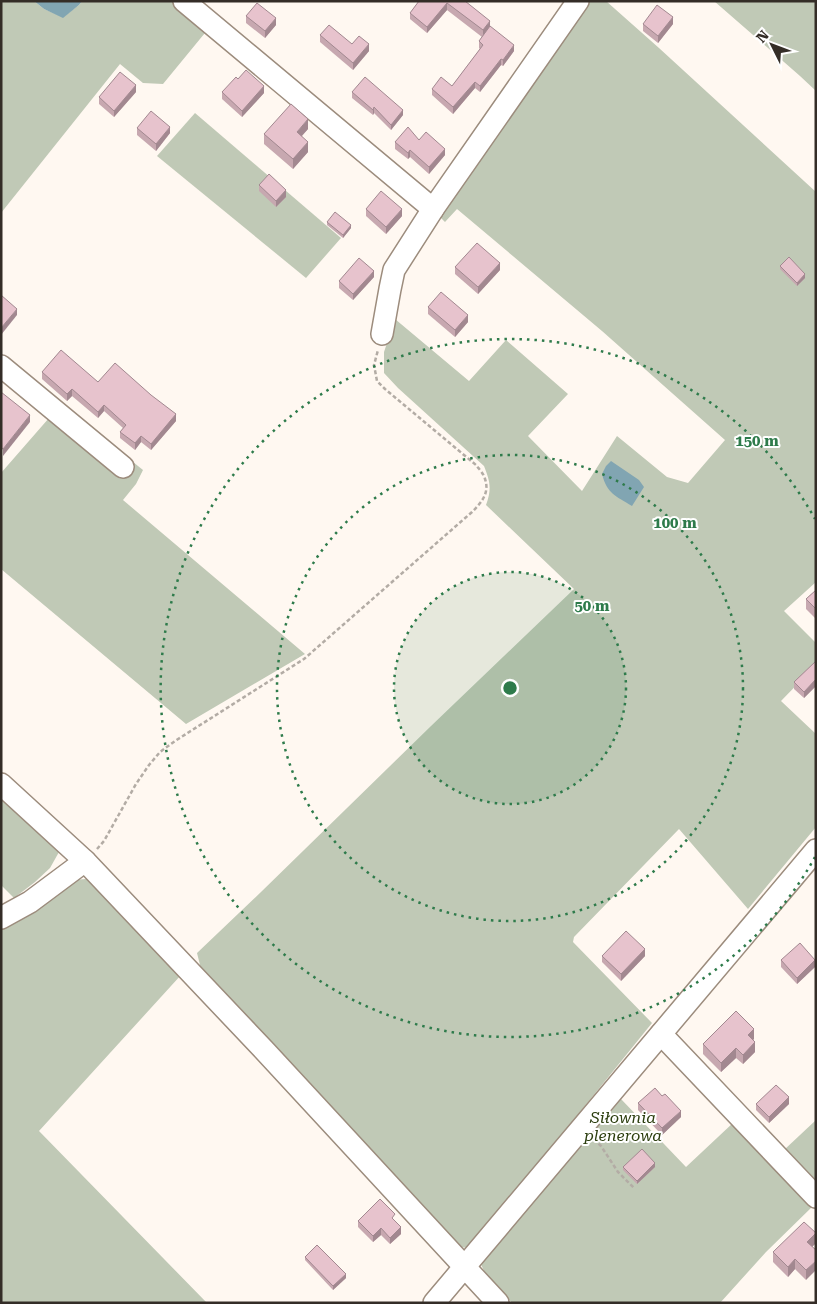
<svg xmlns="http://www.w3.org/2000/svg" width="817" height="1304" font-family="'Roboto Serif',serif">
<rect width="100%" height="100%" fill="#fff8f1"/>
<!-- green -->
<g fill="#c0c9b6">
<path d="M1,1H34L44,9L63,17L79,5L82,1H175L209,28L163,84L143,83L120,64L1,213Z"/>
<path d="M589,1H606L659,48L816,192V582L784,611L816,643V665L781,701L816,734V827L748,909L679,829L574,937L573,942L652,1023L470,1248L458,1247L202,973L197,953L261,892L431,726L574,589L486,505C492,489 490,481 484,466L398,388L384,373V352L395,319L469,381L506,340L568,394L528,436L582,491L617,436L667,477L688,483L725,440L602,331L457,209L445,222L440,217L548,63Z"/>
<path d="M714,1H816V91L800,76Z"/>
<path d="M195,113L341,238L306,278L157,156Z"/>
<path d="M49,418L123,454L143,470L136,484L123,500L305,654L186,724L1,569V473Z"/>
<path d="M1,799L59,852L50,868L35,882L14,898L1,885Z"/>
<path d="M86,879L96,883L181,975L39,1131L207,1303H1V920L72,880Z"/>
<path d="M621,1099L686,1167L734,1122L784,1150L816,1120V1209L813,1206L766,1252L720,1303H512L484,1271L480,1262L595,1122L600,1125Z"/>
</g>
<!-- water -->
<g fill="#81a5b2">
<path d="M34,1H82L79,5L63,18L44,9Z"/>
<path d="M611,461L639,480L644,487L632,506C616,496 607,494 602,474L606,466Z"/>
</g>
<g fill="none" stroke-linecap="round" stroke-linejoin="round">
<defs>
<g id="minor">
<path d="M184,1L433,209"/>
<path d="M382,334L390,289L394,270L433,209L578,1"/>
<path d="M1,366L123,467"/>
<path d="M1,784L85,861L264,1050L498,1303"/>
<path d="M1,918L30,902L85,861"/>
<path d="M661,1034L816,1197"/>
<path d="M434,1303L816,850"/>
</g>
</defs>
<!-- minor casing -->
<use href="#minor" stroke="#9c8c7d" stroke-width="24"/>
<!-- path -->
<g stroke="#b3aca5" stroke-width="2.5" stroke-dasharray="4 2.5" stroke-linecap="butt">
<path d="M97,849L104,841L136,784L149,765L160,752L175,741L304,659L472,512C481,503 490,493 485,479C484,474 479,469 476,465L385,389L377,381L374,365L378,350"/>
<path d="M594,1139L601,1146L618,1172L634,1188"/>
</g>
<!-- minor -->
<use href="#minor" stroke="#fff" stroke-width="21"/>
</g>
<!-- wall -->
<g fill="#c7a8b0">
<path d="M419,1H465L514,51L503,66L501,65L480,92L475,88L453,114L432,95V89L452,86L480,49L479,48V41L482,37L447,10L427,33L410,19V13Z"/>
<path d="M246,16L276,25L265,38L246,23Z"/>
<path d="M643,24H673L658,43L643,31Z"/>
<path d="M320,35L369,51L353,70L320,42Z"/>
<path d="M238,79L264,93L242,117L222,99V92Z"/>
<path d="M136,92L114,117L99,104V97Z"/>
<path d="M352,92L403,115L391,130L374,113L373,115L352,98Z"/>
<path d="M137,128L170,133L156,151L137,135Z"/>
<path d="M308,129L302,136L308,152L293,169L264,144V134Z"/>
<path d="M419,140L445,155L429,174L410,157L408,159L395,149V142Z"/>
<path d="M259,185L286,197L276,207L259,191Z"/>
<path d="M366,209L402,216L386,234L366,216Z"/>
<path d="M327,222L351,228L343,238L327,225Z"/>
<path d="M780,266L805,278L797,286L780,269Z"/>
<path d="M455,267L500,270L478,294L455,274Z"/>
<path d="M374,277L353,300L339,288V281Z"/>
<path d="M428,307L468,322L455,337L428,314Z"/>
<path d="M42,372L98,382L176,421L151,450L141,442L135,450L120,438V432L123,428L104,411L98,418L72,396L67,401L42,379Z"/>
<path d="M816,590V619L806,609V599Z"/>
<path d="M816,661V686L804,698L794,689V682Z"/>
<path d="M602,956H645L621,981L602,962Z"/>
<path d="M781,960L815,967L797,984L781,967Z"/>
<path d="M754,1039L753,1040L755,1052L743,1064L736,1058L721,1072L703,1054V1044Z"/>
<path d="M638,1103L681,1117L662,1135L638,1110Z"/>
<path d="M756,1104H789L769,1123L756,1110Z"/>
<path d="M623,1167H655L637,1184L623,1170Z"/>
<path d="M358,1221H395L401,1234L390,1244L381,1235L373,1242L358,1227Z"/>
<path d="M816,1233V1243L812,1247L806,1280L795,1269L788,1277L773,1262V1252Z"/>
<path d="M305,1257L346,1278L333,1290L305,1260Z"/>
</g>
<!-- shaded-wall -->
<g fill="#a28890">
<path d="M447,3V10L427,33V27Z"/>
<path d="M673,17V24L658,43V36Z"/>
<path d="M276,18V25L265,38V31Z"/>
<path d="M490,21V28L483,37V30Z"/>
<path d="M369,44V51L353,70V63Z"/>
<path d="M514,45V51L503,66V60Z"/>
<path d="M501,59V65L480,92V86Z"/>
<path d="M475,82V88L453,114V107Z"/>
<path d="M136,85V92L114,117V111Z"/>
<path d="M264,86V93L242,117V111Z"/>
<path d="M374,107V113L373,115V110Z"/>
<path d="M403,110V115L391,130V125Z"/>
<path d="M308,119V129L297,141V132Z"/>
<path d="M170,127V133L156,151V144Z"/>
<path d="M308,142V152L293,169V159Z"/>
<path d="M445,149V155L429,174V167Z"/>
<path d="M410,150V157L408,159V153Z"/>
<path d="M286,190V197L276,207V201Z"/>
<path d="M402,209V216L386,234V227Z"/>
<path d="M351,225V228L343,238V235Z"/>
<path d="M500,263V270L478,294V287Z"/>
<path d="M374,271V277L353,300V294Z"/>
<path d="M805,274V278L797,286V283Z"/>
<path d="M17,309V315L1,335V328Z"/>
<path d="M468,315V322L455,337V330Z"/>
<path d="M72,389V396L67,401V394Z"/>
<path d="M104,405V411L98,418V412Z"/>
<path d="M176,414V421L151,450V444Z"/>
<path d="M30,415V422L3,456V449Z"/>
<path d="M141,436V442L135,450V443Z"/>
<path d="M816,679V686L804,698V692Z"/>
<path d="M645,949V956L621,981V974Z"/>
<path d="M815,960V967L797,984V978Z"/>
<path d="M754,1029V1039L748,1045V1035Z"/>
<path d="M755,1042V1052L743,1064V1055Z"/>
<path d="M736,1048V1058L721,1072V1063Z"/>
<path d="M789,1097V1104L769,1123V1117Z"/>
<path d="M681,1111V1117L662,1135V1128Z"/>
<path d="M655,1163V1167L637,1184V1181Z"/>
<path d="M401,1227V1234L390,1244V1238Z"/>
<path d="M381,1228V1235L373,1242V1236Z"/>
<path d="M816,1233V1243L807,1252V1242Z"/>
<path d="M795,1259V1269L788,1277V1267Z"/>
<path d="M816,1261V1270L806,1280V1270Z"/>
<path d="M346,1274V1278L333,1290V1286Z"/>
</g>
<!-- building -->
<g fill="#e7c3cd" stroke="#a28890">
<path d="M419,1H465L490,21L483,30L447,3L427,27L410,13Z"/>
<path d="M257,3L276,18L265,31L246,16Z"/>
<path d="M657,5L673,17L658,36L643,24Z"/>
<path d="M329,25L352,44L359,36L369,44L353,63L320,35Z"/>
<path d="M490,26L514,45L503,60L501,59L480,86L475,82L453,107L432,89L441,77L452,86L483,45L479,41Z"/>
<path d="M246,70L264,86L242,111L222,92L236,77L238,79Z"/>
<path d="M120,72L136,85L114,111L99,97Z"/>
<path d="M365,77L403,110L391,125L374,107L373,110L352,92Z"/>
<path d="M291,104L308,119L297,132L308,142L293,159L264,134Z"/>
<path d="M151,111L170,127L156,144L137,128Z"/>
<path d="M408,127L419,140L426,132L445,149L429,167L410,150L408,153L395,142Z"/>
<path d="M269,174L286,190L276,201L259,185Z"/>
<path d="M381,191L402,209L386,227L366,209Z"/>
<path d="M335,212L351,225L343,235L327,222Z"/>
<path d="M477,243L500,263L478,287L455,267Z"/>
<path d="M789,257L805,274L797,283L780,266Z"/>
<path d="M359,258L374,271L353,294L339,281Z"/>
<path d="M441,292L468,315L455,330L428,307Z"/>
<path d="M1,295L17,309L1,328Z"/>
<path d="M61,350L98,382L115,363L151,395L176,414L151,444L141,436L135,443L120,432L126,425L104,405L98,412L72,389L67,394L42,372Z"/>
<path d="M1,392L30,415L3,449L1,448Z"/>
<path d="M816,590V609L806,599Z"/>
<path d="M816,661V679L804,692L794,682Z"/>
<path d="M626,931L645,949L621,974L602,956Z"/>
<path d="M800,943L815,960L797,978L781,960Z"/>
<path d="M736,1011L754,1029L748,1035L755,1042L743,1055L736,1048L721,1063L703,1044Z"/>
<path d="M776,1085L789,1097L769,1117L756,1104Z"/>
<path d="M655,1088L662,1096L665,1094L681,1111L662,1128L638,1103Z"/>
<path d="M642,1149L655,1163L637,1181L623,1167Z"/>
<path d="M380,1199L395,1214L392,1218L401,1227L390,1238L381,1228L373,1236L358,1221Z"/>
<path d="M804,1222L816,1233L807,1242L816,1250V1261L806,1270L795,1259L788,1267L773,1252Z"/>
<path d="M317,1245L346,1274L333,1286L305,1257Z"/>
</g>
<!-- distance rings -->
<circle cx="510" cy="688" r="116" fill="#2e7b4b" fill-opacity=".12"/>
<g fill="none" stroke="#2e7b4b" stroke-width="2.5" stroke-dasharray="2.5 5">
<circle cx="510" cy="688" r="116"/>
<circle cx="510" cy="688" r="233"/>
<path d="M815 857A349 349 0 1 1 815 519"/>
</g>
<g text-anchor="middle" stroke-width="4" stroke-linejoin="round" paint-order="stroke">
<!-- park labels -->
<g font-size="16" font-style="italic" fill="#2c3e0f" stroke="#fff">
<text x="623" y="1123">Siłownia<tspan x="623" dy="18">plenerowa</tspan></text>
</g>
</g>
<circle cx="510" cy="688" r="8" fill="#2e7b4b" stroke="#fff" stroke-width="2.5"/>
<g font-size="15" text-anchor="middle" font-weight="bold" fill="#2e7b4b" stroke="#fff" stroke-width="4" stroke-linejoin="round" paint-order="stroke">
<text x="757" y="446">150 m</text>
<text x="675" y="528">100 m</text>
<text x="592" y="611">50 m</text>
</g>
<!-- border -->
<rect width="817" height="1304" fill="none" stroke="#342d27" stroke-width="5"/>
<!-- north arrow -->
<g transform="translate(772 45) rotate(312)" stroke="#ffffff" stroke-width="4" paint-order="stroke">
<path d="M0-4L9 19L0 12L-9 19Z" fill="#342d27"/>
<text y="-8" font-size="14" font-weight="bold" text-anchor="middle" fill="#342d27">N</text>
</g>
</svg>
